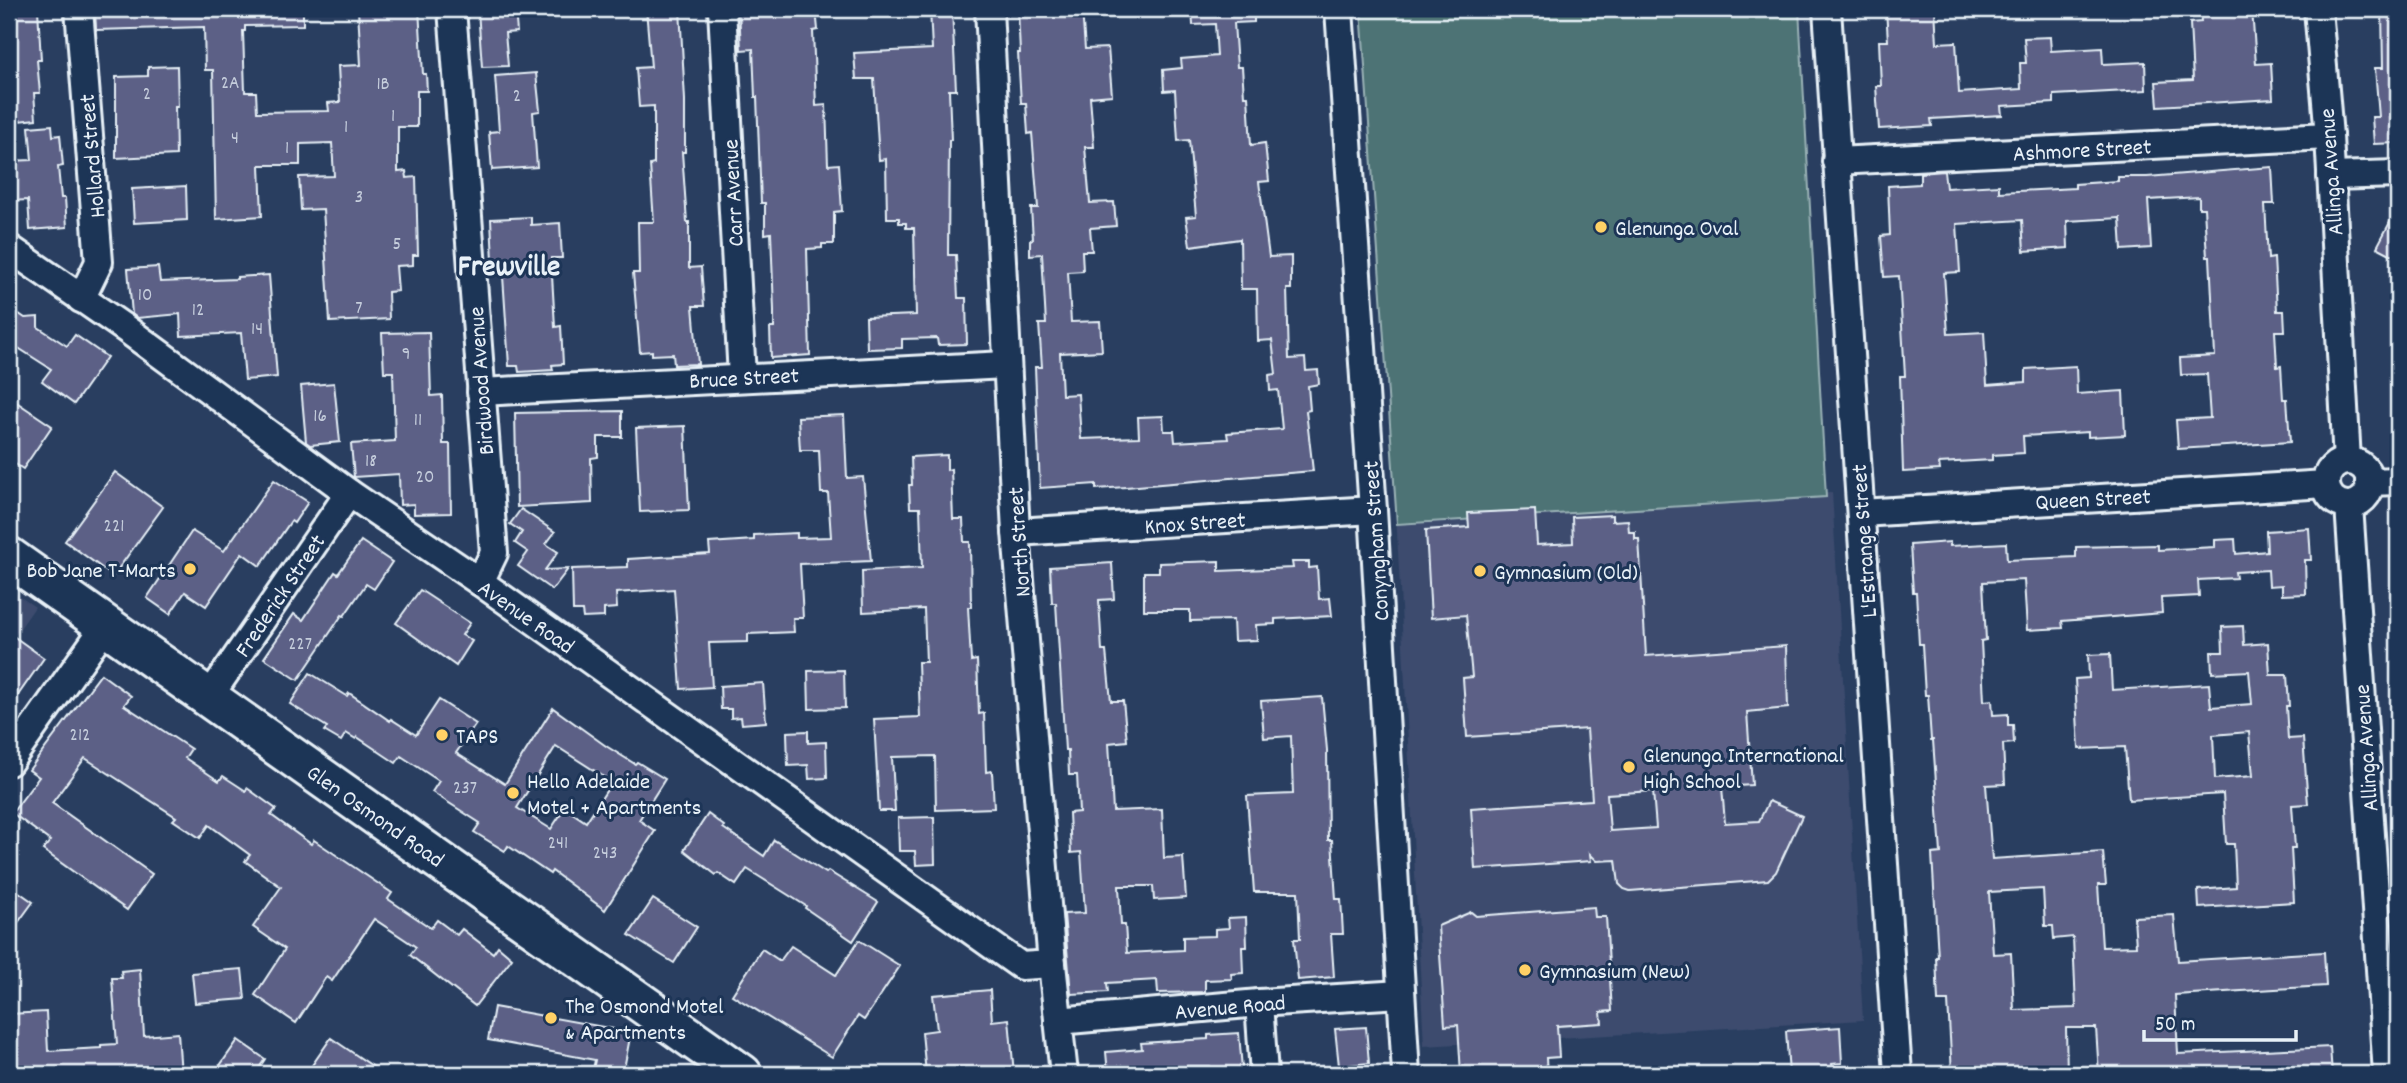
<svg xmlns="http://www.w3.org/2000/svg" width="2407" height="1083" font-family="Dekko,sans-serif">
<rect width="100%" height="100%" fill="#293e60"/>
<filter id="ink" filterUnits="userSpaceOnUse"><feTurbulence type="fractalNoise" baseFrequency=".0143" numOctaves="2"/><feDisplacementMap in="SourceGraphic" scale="14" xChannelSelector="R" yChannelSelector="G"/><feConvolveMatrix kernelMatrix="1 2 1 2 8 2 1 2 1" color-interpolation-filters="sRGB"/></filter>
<g filter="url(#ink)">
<!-- built -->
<g fill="#3c4b6e">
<path d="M1832,492L1863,1020L1424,1046L1396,513Z"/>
<path d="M9,589L35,607L9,644Z"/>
</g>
<!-- green -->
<path fill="#4d7375" stroke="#9ab2b6" stroke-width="2" d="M1361,9H1799L1826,497L1397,524Z"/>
<!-- building -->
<g fill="#5b6086" stroke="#e8f1f8" stroke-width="2" fill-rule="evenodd">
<path d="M10,9H38L41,60H37L40,93H34L36,119L9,122V70H13Z"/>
<path d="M95,9H303V25L245,26V31H243L245,92H256L257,112L329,111L328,103L340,102L338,66L361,65L358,9H419L423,74H426L427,91H417V127H398V172L406,171L407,178L416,177L418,255H413V265L396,266L398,291L388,292L389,319L330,322L323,209L301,210L299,177L334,176L332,143L300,144V165H260L262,216L216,219L213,70H205L204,27L96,30Z"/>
<path d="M515,9L517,32L505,33L508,66L482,67L478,10Z"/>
<path d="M646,9H680L685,100V152H682L687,222H689V268L701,267L704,306H693L698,364L674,365L673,354L652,355V351L640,352L633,273H639L638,222H654L650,165L654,164V106L639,107L636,68L651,67Z"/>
<path d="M739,9H816L818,30L813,31L816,106L826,105L828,165L839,164L842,211L834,212V244H822V248L807,249L810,355L771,358L770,328H774V310L771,233L765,234V203H761L757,97H755L753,49L741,50Z"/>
<path d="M930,9H952L956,90H949L951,140H949L948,255H956L958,298H966L967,344L938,345L937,338L902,339V348L867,349L866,317L916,315L914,228H906V223H899V218H887L886,159L879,160L874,79H856L854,53L932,49Z"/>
<path d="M1018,9H1082L1085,49L1108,48L1112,95L1090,97L1094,147H1085L1090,203L1114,202L1116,226L1090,228L1092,251H1082L1083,271L1068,272L1071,322L1100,321L1102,351L1060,353L1062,395L1078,394L1081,439L1139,437L1138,417L1163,416L1164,431H1174L1175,442L1228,439L1227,433L1282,429L1278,390L1270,391L1269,375L1276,374L1272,340L1258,341L1257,289H1241L1240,239L1190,246L1186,217L1196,216L1189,140L1178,141L1175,90L1164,91L1163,70L1182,68L1181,59L1217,56L1215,24L1193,25L1192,9H1254V22L1234,23L1237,67H1242L1244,96H1248L1251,145L1265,143L1269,181L1259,182L1269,257L1291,256V289H1287L1289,359L1305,358L1306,371L1318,370L1319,384L1308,386L1310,410L1306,411L1313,471L1126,487L1096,489V484L1040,488L1035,367H1042L1039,324H1046L1042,254L1030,255V240L1033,239L1031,208H1038L1032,133L1028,134L1026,103H1021L1018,53H1020Z"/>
<path d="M1886,9H1935L1937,43L1956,42L1959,93L2021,89L2020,63H2026L2024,38L2050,37L2051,51L2102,48L2103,64L2145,62L2146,90L2054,95V103L2001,106L2002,115L1931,119L1932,126L1879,129L1876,86H1881L1879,41H1888Z"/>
<path d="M2200,9H2252L2256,64L2271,63L2273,99L2158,106L2156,82L2193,80L2190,23L2201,22Z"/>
<path d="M2382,9H2398V143L2374,144L2372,117H2379L2375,68H2383Z"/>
<path d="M177,66L178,107H175L176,155L116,158V77L148,76V67Z"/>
<path d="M536,73L540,111L533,112L537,167L492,170L489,132L499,131L495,76Z"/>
<path d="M52,125L53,136L60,135L63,166L58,167L61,198H65L67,227L30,230L28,200L9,201V161L32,160L29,127Z"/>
<path d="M2272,167L2274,204H2265L2268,259L2274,258L2277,311H2284L2285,331H2275L2277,367L2281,366L2283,399H2287L2290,442L2178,449L2176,420L2210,418L2207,374L2181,375L2180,358L2215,356L2210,257H2207L2204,208H2199V197L2148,200L2151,248L2122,250L2120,218L2067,221L2068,248L2024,251L2022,220L1957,224L1960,272L1944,273L1948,334L1984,332L1987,385L2026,382V369L2076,366L2077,394L2123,391L2125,435L2088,437V432L2023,436L2024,453L1992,455V460L1939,463L1940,470L1903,472L1900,376H1905L1899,276L1884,277L1881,236L1890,235L1888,186L1920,184V173L1944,171L1946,188L1999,185V192L2075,188V184L2118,181V177H2147Z"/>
<path d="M186,186L187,220L134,223L132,189Z"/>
<path d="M2398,207V258L2377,247Z"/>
<path d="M531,217V225L560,223L562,258H551L555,327L561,326L563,364L552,365L553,370L519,372L518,366H509L502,261H493L491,219Z"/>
<path d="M158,267L160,282L237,279V277L269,275L277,377L245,380L241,333L181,336L180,314L137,318L132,314L128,269Z"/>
<path d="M9,307L25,318L38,317V327L67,346L75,335L107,357L74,404L42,381L51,369L9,342Z"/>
<path d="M429,332L431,396L442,395L443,444H450L451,513L414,514V504L400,505L399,474L354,477L351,444L395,441L393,372H384L382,333Z"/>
<path d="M334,383L340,442L310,445L306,442L301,386Z"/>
<path d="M9,397L52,426L23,469L9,460Z"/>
<path d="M622,411V437H598V457L591,458L592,503L517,507L515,413Z"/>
<path d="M844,415L847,478L863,477L871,561L800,564L803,618H793L794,632L748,634V642L709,643L712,687L681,689L674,589L616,593L617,608L604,609V617L583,618L582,611H573L572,569L628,567V559L710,554L709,543L754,540V535L797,533V538L831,537L828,493H821L819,450H800L798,417Z"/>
<path d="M685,426L689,510L640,512L636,428Z"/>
<path d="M947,455V470L951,469L953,519H963L964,542H970L971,607H968L971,661L977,660L979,714L984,713L986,772L992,771L994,808L936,810L935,756L892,757L895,811H879L874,719L920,717L918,662H926L924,609L863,612L862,571L922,568L920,508H910L909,485H912L911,457Z"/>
<path d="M115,472L163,507L113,576L65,541Z"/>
<path d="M274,480L308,502L294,523L291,521L260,566L242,553L206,606L185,592L170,614L147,598L192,531L224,551Z"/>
<path d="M521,509L555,532L546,544L558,552L545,570L568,569L552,590L518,566L528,552L515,543L522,532L510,524Z"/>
<path d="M1535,510L1537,545L1573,543L1572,517L1612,515V521L1628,520L1629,532H1635V539H1639L1646,656L1786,646L1788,708L1747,712L1752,785L1722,787L1725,823L1759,821L1769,801L1802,816L1776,872L1768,880L1630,891L1624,889L1619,884L1616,860L1597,861L1590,854L1591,861L1475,869L1471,808L1592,800L1587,729L1467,737L1463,678L1472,677L1466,615L1431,618L1426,530L1469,527L1468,513ZM1653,791L1656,828L1610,831L1607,794Z"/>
<path d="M2309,528L2311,560H2305L2306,594L2282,595V585L2269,586L2268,570L2235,572L2236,578L2198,580L2199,596L2161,598L2162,613L2062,621L2063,628L2027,630L2024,580L1983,582L1986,640L1981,641L1984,701L1992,700L1993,715L2008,714V725H2013L2014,743L2003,744L2005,784L1986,785L1992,859L2103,852L2106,885H2098L2102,947L2136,946L2134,917L2174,915L2178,961L2324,952L2326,986L2175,995L2178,1054L2330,1047L2332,1074H2099L2096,1028H2066L2067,1074H1952L1948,1001H1938L1936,957H1938L1932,854L1941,853L1933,740H1931L1928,695H1925L1922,644H1919L1916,592H1913L1910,545L1950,542V546L2006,543L2007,560L2076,557V547L2158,545V550L2215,547V540L2235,539L2236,554L2267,551L2266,531ZM2043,889L2045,926H2053L2054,939L2073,937L2076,1008L2014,1010L2011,953L1993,954L1989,892Z"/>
<path d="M361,541L392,562L374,589L366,584L344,616L342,615L298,680L264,658L294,614L303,620L335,572L338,574Z"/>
<path d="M1219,561V571L1293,568L1292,562H1309V568L1317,567L1319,599L1330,598L1332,616L1275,619V624L1256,625L1257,640L1234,641L1233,620L1190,621V610H1144V572H1159V563Z"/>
<path d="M1112,563L1114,599L1099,600L1102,651H1106L1111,701H1123L1127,741L1109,743L1113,811L1162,809L1164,858L1183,857L1186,898L1154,900L1153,886H1119L1121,925H1125L1127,953L1183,950V937L1215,936V929L1229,928L1228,918L1246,917L1247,947H1242L1243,973L1231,974L1232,979L1205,980V992L1158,993L1157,980L1107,983L1108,992L1071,994L1064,914L1085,913L1081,852L1071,853L1069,813L1079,812L1077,775H1069L1068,750H1065L1056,603H1052L1050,567Z"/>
<path d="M420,590L470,623L462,635L472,641L456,666L396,623Z"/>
<path d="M2243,626L2244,645L2268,643L2270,675H2287L2289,706H2286L2288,739L2303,738L2308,804L2292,805L2295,848H2291L2294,902L2199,908L2198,890L2236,887L2234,844H2226L2223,794L2129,800L2125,747L2079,749L2075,679L2089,678L2088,655L2110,654L2112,690L2209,684L2211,707L2252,704L2249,671L2212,673L2211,652H2223L2222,627ZM2249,732L2253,776L2215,779L2213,735Z"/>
<path d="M9,633L44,658L9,708Z"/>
<path d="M844,670L845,708L809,709L808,671Z"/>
<path d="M310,673L347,696L349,693L390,721L391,719L416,735L439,700L476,724L456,753L505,784L553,708L606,746L635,764L637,762L665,779L639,820L655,831L605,910L552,871L550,874L508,846L505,851L474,832L480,823L432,792L439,781L401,756L396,763L357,737L356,739L346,733L341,741L324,731L327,727L290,704ZM556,746L612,782L586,822L565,808L551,829L517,808Z"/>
<path d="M101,674L131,696L124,705L191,749L185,758L219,781L223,776L246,791L247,788L276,809L271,815L311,844L314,840L392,893L388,899L431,928L437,920L457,935L462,929L493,953L498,946L512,958L475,1006L410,955L416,947L374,919L332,981L326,977L296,1023L255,995L285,949L253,927L281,887L245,861L250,855L209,825L200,838L173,820L176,817L85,758L52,803L152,874L127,910L43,850L50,841L12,813L39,777L29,770Z"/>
<path d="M763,683L766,722L742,724L741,717L731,718V709H721L720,686Z"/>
<path d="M1322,697L1327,750L1328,840H1332L1336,899H1341L1343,934H1331L1334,977L1298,980L1294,939H1300L1298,892H1254L1247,796L1293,794L1291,736L1264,738L1261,701Z"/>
<path d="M808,731V743L826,742L827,778L809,779L808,765L788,766L787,732Z"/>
<path d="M708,814L724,826L723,828L764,856L774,840L826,873L828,871L878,902L853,941L805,908L806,906L747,869L736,885L718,873L716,875L684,850Z"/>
<path d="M934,817L935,864L916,865L915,851H899L898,818Z"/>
<path d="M9,885L33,902L9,935Z"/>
<path d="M653,899L697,927L674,963L629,935Z"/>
<path d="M1594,907L1595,917H1606L1612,1011L1601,1012L1602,1023L1557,1026L1559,1057L1546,1058L1547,1074H1461L1458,1025L1445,1026L1438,926L1471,912L1476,916Z"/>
<path d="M859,940L900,966L864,1020L858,1016L832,1057L732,995L762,949L780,961L791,946L836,975Z"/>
<path d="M140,969L144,1036L178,1033L181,1074H9V1014L46,1012L48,1051L101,1048V1045L117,1044L112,978H122L121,971Z"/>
<path d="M242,969L245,999L195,1003L192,973Z"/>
<path d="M990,990L992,1021L1009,1019L1014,1074H926L922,1032L937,1030L933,995Z"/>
<path d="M494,1007L631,1032L623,1074H592L595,1060L488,1040Z"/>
<path d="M1366,1027L1369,1063L1339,1066L1335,1029Z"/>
<path d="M1840,1027L1842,1063L1832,1064L1833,1074H1789L1786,1031Z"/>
<path d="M1239,1033L1242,1069L1211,1071L1210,1066H1179L1108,1074L1106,1052L1142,1049L1141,1043L1208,1039V1035Z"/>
<path d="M331,1038L384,1074H306Z"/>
<path d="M238,1040L265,1059L255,1074H214Z"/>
</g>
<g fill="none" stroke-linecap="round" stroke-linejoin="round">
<defs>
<g id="minor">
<path d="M79,9L99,262L81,299"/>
<path d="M452,9L494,553L480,582"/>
<path d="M722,9L742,377"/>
<path d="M989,9L1016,532L1052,964L1064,1074"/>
<path d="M1339,9L1373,510L1406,1074"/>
<path d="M1827,9L1898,1074"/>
<path d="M2318,9L2329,136L2347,461"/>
<path d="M1836,161L2329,136"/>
<path d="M2331,176L2398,174"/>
<path d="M9,248L126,329L349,493L480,582L1021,966L1052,964"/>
<path d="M481,392L1006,365"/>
<circle cx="2348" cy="483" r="22"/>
<path d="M2369,482L2398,481"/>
<path d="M2349,505L2387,1074"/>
<path d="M1861,513L2326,484"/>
<path d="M1016,532L1373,510"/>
<path d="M209,697L349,493"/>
<path d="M9,762L106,625"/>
<path d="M1259,1003L1264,1074"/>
<path d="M1058,1021L1259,1003L1401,994"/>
</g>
<path id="highway" d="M9,557L742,1074"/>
</defs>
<!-- minor casing -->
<use href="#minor" stroke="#e8f1f8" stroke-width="32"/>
<!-- highway casing -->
<use href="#highway" stroke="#e8f1f8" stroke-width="44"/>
<!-- minor -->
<use href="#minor" stroke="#1d3557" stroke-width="26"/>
<!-- highway -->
<use href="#highway" stroke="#1d3557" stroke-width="38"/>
</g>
</g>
<!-- markers -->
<g fill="#ffd166" stroke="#1d3557" stroke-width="2.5">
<circle cx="1601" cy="227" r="7"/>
<circle cx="190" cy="569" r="7"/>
<circle cx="1480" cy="571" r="7"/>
<circle cx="442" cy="735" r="7"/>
<circle cx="1629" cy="767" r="7"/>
<circle cx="513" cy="793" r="7"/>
<circle cx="1525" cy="970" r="7"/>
<circle cx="551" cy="1018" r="7"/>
</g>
<g text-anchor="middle" stroke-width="6" stroke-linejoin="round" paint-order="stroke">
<!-- number labels -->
<g font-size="19" fill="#c5cddc">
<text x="230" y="88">2A</text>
<text x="383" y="89">1B</text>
<text x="147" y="99">2</text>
<text x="517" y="101">2</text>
<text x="393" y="121">1</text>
<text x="346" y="132">1</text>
<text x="235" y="143">4</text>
<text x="287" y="153">1</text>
<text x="359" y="202">3</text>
<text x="397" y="249">5</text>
<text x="145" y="300">10</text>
<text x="359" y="313">7</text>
<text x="198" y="315">12</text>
<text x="257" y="334">14</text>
<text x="406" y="359">9</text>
<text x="320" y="421">16</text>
<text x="418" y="425">11</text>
<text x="371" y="466">18</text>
<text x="425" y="482">20</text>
<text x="114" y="531">221</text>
<text x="300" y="649">227</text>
<text x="80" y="740">212</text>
<text x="465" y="793">237</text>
<text x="558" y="848">241</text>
<text x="605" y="858">243</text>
</g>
<!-- street labels -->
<g font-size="23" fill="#e8f1f8" stroke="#1d3557">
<text transform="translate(2082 149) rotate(-3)" y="8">Ashmore Street</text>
<text transform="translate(91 156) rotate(-95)" y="8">Hollard Street</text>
<text transform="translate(2330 172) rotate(-94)" y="8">Allinga Avenue</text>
<text transform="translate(732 193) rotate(-93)" y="8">Carr Avenue</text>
<text transform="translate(744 377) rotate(-3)" y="8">Bruce Street</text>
<text transform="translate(480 381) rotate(-94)" y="8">Birdwood Avenue</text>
<text transform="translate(2093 498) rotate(-3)" y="8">Queen Street</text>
<text transform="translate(1195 522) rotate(-4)" y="8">Knox Street</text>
<text transform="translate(1375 541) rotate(-94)" y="8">Conyngham Street</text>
<text transform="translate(1863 541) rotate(-94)" y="8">L'Estrange Street</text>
<text transform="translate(1018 542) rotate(-94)" y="8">North Street</text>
<text transform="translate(279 595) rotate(-56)" y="8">Frederick Street</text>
<text transform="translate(527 616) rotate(35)" y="8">Avenue Road</text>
<text transform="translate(2365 748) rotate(-94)" y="8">Allinga Avenue</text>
<text transform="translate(376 815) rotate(35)" y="8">Glen Osmond Road</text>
<text transform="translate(1230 1006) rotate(-5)" y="8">Avenue Road</text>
</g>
<!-- poi labels -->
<g font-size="23" fill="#e8f1f8" stroke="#1d3557" text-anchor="start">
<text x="1615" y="235">Glenunga Oval</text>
<text x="176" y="577" text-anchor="end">Bob Jane T-Marts</text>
<text x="1494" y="579">Gymnasium (Old)</text>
<text x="456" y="743">TAPS</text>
<text x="1643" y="762">Glenunga International<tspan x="1643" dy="26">High School</tspan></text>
<text x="527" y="788">Hello Adelaide<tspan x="527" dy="26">Motel + Apartments</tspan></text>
<text x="1539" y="978">Gymnasium (New)</text>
<text x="565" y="1013">The Osmond Motel<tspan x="565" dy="26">&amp; Apartments</tspan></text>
</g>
<!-- district labels -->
<g font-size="30" font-weight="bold" fill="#e8f1f8" stroke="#1d3557">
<text x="509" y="275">Frewville</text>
</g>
</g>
<!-- margin -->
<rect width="2407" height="1083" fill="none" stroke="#1d3557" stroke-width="35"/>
<rect x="18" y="18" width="2372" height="1048" fill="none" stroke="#e8f1f8" stroke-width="2.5" filter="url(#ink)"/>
<!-- scale -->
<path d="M2144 1030v10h152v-10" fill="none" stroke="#e8f1f8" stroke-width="3.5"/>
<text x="2155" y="1030" font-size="21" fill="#e8f1f8" stroke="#1d3557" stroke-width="5" paint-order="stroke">50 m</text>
</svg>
